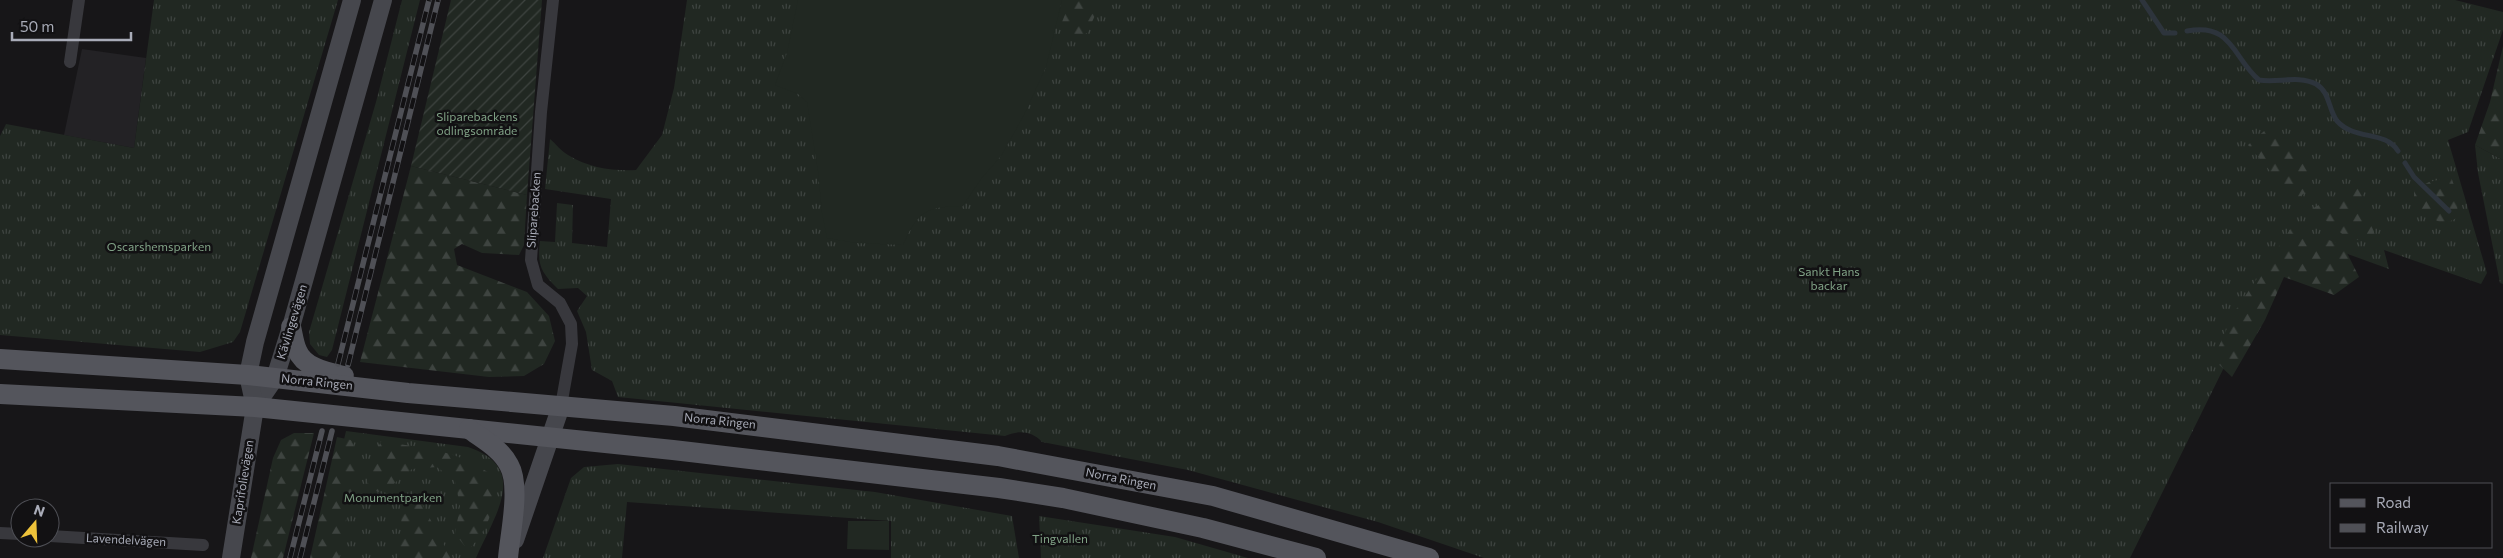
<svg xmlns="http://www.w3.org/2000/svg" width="2503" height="558" font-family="Commissioner,sans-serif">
<defs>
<pattern id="grass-tufts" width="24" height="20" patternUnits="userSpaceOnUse" patternTransform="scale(1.25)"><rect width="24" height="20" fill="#212822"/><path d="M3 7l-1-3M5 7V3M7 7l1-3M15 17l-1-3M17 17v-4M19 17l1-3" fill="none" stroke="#3e4440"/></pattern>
<pattern id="forest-firs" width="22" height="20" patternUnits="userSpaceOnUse" patternTransform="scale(1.25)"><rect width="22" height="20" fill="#212822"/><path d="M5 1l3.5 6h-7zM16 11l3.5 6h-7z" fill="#3e4440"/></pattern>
<pattern id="garden-furrows" width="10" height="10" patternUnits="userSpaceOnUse" patternTransform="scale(1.25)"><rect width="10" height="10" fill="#212822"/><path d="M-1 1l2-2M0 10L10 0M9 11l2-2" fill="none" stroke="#3e4440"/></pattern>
</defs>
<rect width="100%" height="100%" fill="#171618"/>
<!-- built -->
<path fill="#232225" d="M82,49L146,58L134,148L64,135Z"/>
<!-- grass -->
<g fill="url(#grass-tufts)">
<path d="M154,0H338L240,332L233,342L200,352L0,335V136L6,124L134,148Z"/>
<path d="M402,0H420L332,350L327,357L319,355L310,344L309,332L376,102Z"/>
<path d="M687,0H2455L2503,12V30L2468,132L2448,140L2487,273L2481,284L2384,250L2389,269L2323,245L2274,266L2130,558H1484L1378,522L1188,470L1042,442C1032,431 1018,430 1005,436L618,397L612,381L592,370L586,332L577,311L587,296L578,288L558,289C541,272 537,266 540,241L555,242L557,203L573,205L572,243L607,247L611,199L545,189L550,139C556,144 561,151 568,155C589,168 612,171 636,170L662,135L674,88Z"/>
<path d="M2475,145L2503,160V284L2500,283L2478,173Z"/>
<path d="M346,431L468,447C531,468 494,516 476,558H317Z"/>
<path d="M618,464L875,492L1012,516L1019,558H891V521L627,502L622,558H543L571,478L584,467Z"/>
<path d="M1039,516L1175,537L1248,558H1041Z"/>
</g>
<!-- forest -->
<g fill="url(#forest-firs)">
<path d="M1071,0H1102L1087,33L1072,40L1061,33L1062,22Z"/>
<path d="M2503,46V160L2475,145L2490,102Z"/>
<path d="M2270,126L2305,159L2313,187L2295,200L2248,145Z"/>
<path d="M411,166L527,195L524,245L519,255L482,253L462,244L454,249L457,265L527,292L549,316L555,341L544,364L524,376L489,377L360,362Z"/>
<path d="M2451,177L2458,196L2457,218L2444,224L2414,210V190L2429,182Z"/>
<path d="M2350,186L2361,188L2377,243L2347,238L2312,209Z"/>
<path d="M2292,227L2343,245L2359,277L2334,295L2284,277L2265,320L2232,377L2213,359L2235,311Z"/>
<path d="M294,433H314L283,558H251L273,458L281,440Z"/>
<path d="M337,437L351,440L359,454L339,558H310Z"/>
<path d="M381,441C426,449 459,449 496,478C496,507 488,530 468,550L455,534L460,506L455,481L437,467L412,469L392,485L378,492L367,486L371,464Z"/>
<path d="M415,491L451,558H397L402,531L400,504Z"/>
</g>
<!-- garden -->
<path fill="url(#garden-furrows)" d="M451,0H542L527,195L411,166Z"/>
<!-- pitch -->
<g fill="#212822">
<path d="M798,0H1062L1046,67L1024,115L1001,156L981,179L962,207C926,205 917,213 903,245L856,243L827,238L822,213L818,171L807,102L798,94L775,85L787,53Z"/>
<path d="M848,521H889V550L847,549Z"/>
</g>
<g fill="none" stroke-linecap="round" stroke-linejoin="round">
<!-- stream -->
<g stroke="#2d343c" stroke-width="5">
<path d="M2142,0L2164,33H2175"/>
<path d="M2187,31C2232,22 2233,58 2259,80C2278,83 2298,75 2316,84C2330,92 2328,109 2337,121C2355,141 2385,130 2398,151"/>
<path d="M2405,163L2414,177L2449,211"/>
</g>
<!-- minor -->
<g stroke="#38383d" stroke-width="12">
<path d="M553,0L541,112L531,260L538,285L560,303L571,324L572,344L561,406"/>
<path d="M70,62L79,0"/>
<path d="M0,533L20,534"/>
<path d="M50,536L203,545"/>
</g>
<!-- secondary -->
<g stroke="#46474d" stroke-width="18">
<path d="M255,407L275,378L291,327L383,0"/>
<path d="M515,540L561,406"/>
<path d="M231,558L255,407L248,375L255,342L352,0"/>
</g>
<!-- primary -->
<g stroke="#54555c" stroke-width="20">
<path d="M291,327C293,335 294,344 297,350C304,368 327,372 344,376"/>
<path d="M0,359L248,375L408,393L674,416L998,456L1213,496L1429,558"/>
<path d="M0,394L255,407L673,450L999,488L1063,498L1203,528L1316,558"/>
<path d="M469,429C484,440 501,449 509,465C521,486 510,534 508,558"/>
</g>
<defs>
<g id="rail">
<path d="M338,364L429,0"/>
<path d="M348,365L438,0"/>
<path d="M290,558L322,431"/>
<path d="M300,558L332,431"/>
</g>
</defs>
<!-- rail casing -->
<use href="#rail" stroke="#4f5056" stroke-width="5.5"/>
<!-- rail -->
<use href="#rail" stroke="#121113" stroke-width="4" stroke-dasharray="11" stroke-linecap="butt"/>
</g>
<g text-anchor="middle" stroke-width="5" stroke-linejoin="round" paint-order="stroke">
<!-- park labels -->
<g font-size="12" fill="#80a286" stroke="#121113">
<text x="477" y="121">Sliparebackens<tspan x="477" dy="14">odlingsområde</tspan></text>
<text x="159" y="251">Oscarshemsparken</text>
<text x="1829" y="276">Sankt Hans<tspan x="1829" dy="14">backar</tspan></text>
<text x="393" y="502">Monumentparken</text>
<text x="1060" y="543">Tingvallen</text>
</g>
<!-- street labels -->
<g font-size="12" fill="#a9acb8" stroke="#121113">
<text transform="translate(534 210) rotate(-86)" y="4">Sliparebacken</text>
<text transform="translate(292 322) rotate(-73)" y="4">Kävlingevägen</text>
<text transform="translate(317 382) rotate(6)" y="4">Norra Ringen</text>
<text transform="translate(720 421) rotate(6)" y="4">Norra Ringen</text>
<text transform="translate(1121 479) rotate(11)" y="4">Norra Ringen</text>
<text transform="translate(243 482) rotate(-81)" y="4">Kaprifolievägen</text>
<text transform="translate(126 540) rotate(3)" y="4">Lavendelvägen</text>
</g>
</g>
<!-- legend -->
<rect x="2330" y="483" width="162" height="65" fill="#121113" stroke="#4e4f55"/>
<rect x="2340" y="499" width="25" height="8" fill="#54555c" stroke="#4e4f55"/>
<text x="2376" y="508" font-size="15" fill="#a9acb8">Road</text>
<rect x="2340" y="524" width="25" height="8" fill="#4f5056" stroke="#4e4f55"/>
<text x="2376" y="533" font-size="15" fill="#a9acb8">Railway</text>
<!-- north arrow -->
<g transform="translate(35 523) rotate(19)"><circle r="24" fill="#121113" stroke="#4e4f55"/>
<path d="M0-4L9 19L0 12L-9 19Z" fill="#edc23a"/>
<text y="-8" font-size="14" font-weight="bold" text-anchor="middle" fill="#a9acb8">N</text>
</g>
<!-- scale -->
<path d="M12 32v8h119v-8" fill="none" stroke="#a9acb8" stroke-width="2.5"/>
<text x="20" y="32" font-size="15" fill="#a9acb8" stroke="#121113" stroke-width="4" paint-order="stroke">50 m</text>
</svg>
